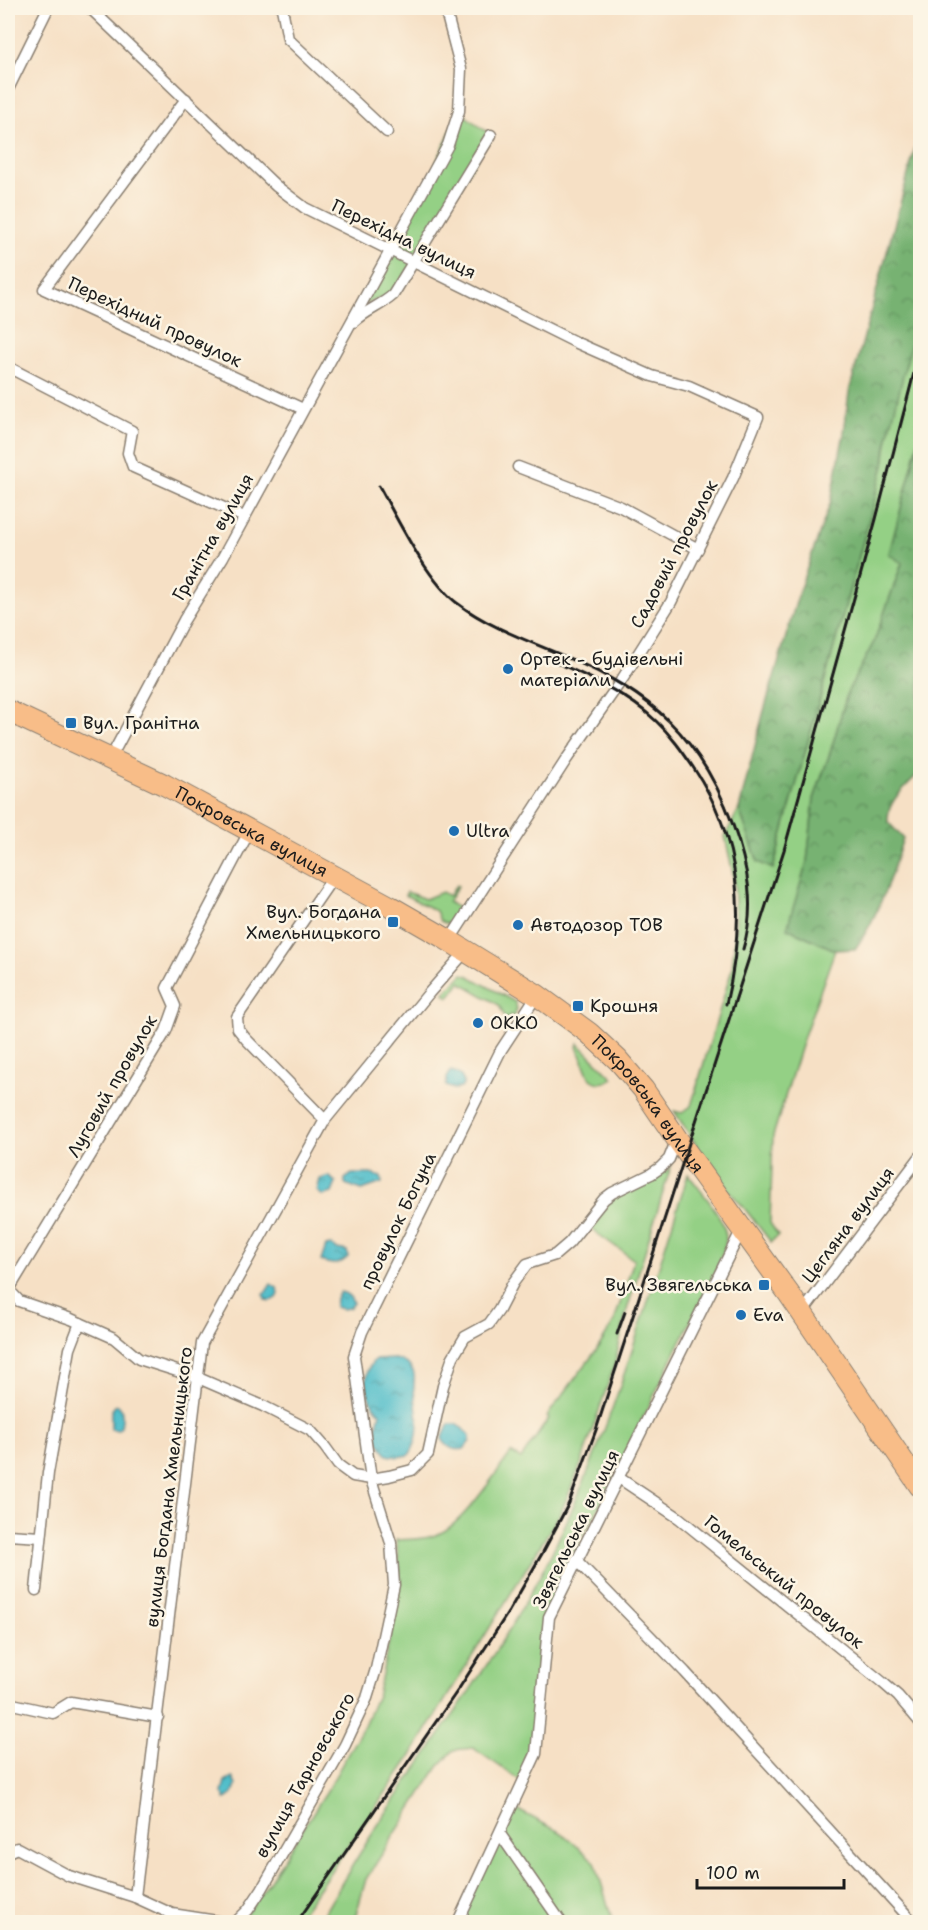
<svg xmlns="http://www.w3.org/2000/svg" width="928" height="1930" font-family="'Shantell Sans',sans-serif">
<defs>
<pattern id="forest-crowns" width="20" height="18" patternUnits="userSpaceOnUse" patternTransform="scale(1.5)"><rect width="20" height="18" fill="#77b272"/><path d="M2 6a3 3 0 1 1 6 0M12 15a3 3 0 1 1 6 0" fill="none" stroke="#61905d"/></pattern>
<pattern id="water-ripples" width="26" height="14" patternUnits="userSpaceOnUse" patternTransform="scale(1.5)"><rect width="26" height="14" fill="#51beca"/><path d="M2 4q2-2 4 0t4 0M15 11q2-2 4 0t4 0" fill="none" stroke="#429aa3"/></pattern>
</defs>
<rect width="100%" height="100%" fill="#fcf5e5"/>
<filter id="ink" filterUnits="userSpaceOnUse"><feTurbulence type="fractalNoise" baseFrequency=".0167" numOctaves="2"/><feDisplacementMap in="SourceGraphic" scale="12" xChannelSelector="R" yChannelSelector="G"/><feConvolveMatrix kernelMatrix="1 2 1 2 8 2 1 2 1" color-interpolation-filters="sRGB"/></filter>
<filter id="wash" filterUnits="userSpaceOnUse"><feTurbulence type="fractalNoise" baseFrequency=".008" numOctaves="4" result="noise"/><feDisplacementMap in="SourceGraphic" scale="24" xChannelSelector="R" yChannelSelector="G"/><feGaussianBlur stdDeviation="1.35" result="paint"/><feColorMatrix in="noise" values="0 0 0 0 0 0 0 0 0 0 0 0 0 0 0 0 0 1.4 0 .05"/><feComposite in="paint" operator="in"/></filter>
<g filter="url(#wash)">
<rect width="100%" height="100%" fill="#f6e0c5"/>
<!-- green -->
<g fill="#94d085" stroke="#587650" stroke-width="1.5">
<path d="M459,111L491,135L393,295L360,305L429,180Z"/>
<path d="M920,312V436L889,554L902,563L874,642L848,691L831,750L814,799L807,862L788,928L835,950L804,1036L773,1136L770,1223L778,1235L771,1242L741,1204L722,1184L674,1111L682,1113L691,1106L732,969L736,925L734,879L725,836L739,809L758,862L773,869L884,465C890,413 906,362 920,312Z"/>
<path d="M456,885L458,886L448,902L458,908L464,907L450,925L440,921L436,911L405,895L407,892L425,899L442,892L449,896Z"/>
<path d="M463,974L469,976L515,1002L517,1009L514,1016L510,1015L506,1020L499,1005L460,982L449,997L444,993Z"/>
<path d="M578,1043L613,1078C604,1084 597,1085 589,1077L577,1047Z"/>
<path d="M672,1163L627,1310L615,1363L581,1464L561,1512L407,1762L295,1922H240L267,1885L328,1789L364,1725L378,1693L393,1622L400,1571L396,1540C409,1539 426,1540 438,1534C462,1525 495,1474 511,1453L521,1459L549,1418L547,1416L598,1348L614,1322L634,1260L587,1226L616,1195L668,1170Z"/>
<path d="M688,1174C700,1191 727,1218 726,1240C725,1251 719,1262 715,1272C676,1351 637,1430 598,1509C580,1544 557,1577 546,1615C530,1670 546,1729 521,1781L473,1748L454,1750L438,1767L366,1879L354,1922H319C342,1882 366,1841 393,1803C444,1727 500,1652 543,1570C608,1445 645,1308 688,1174Z"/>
<path d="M512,1807L562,1833L595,1862L613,1922H458Z"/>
</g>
<!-- forest -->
<g fill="url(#forest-crowns)" stroke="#4a6747" stroke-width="1.5">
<path d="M920,130V312L905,368L886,446L884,465L773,869L758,862L739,809L763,714L802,582L831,501L844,433L849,392Z"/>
<path d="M920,436V772C907,786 886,801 888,822L903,838C891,876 879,916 855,949L835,950L787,928L807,862L814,799L831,750L848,691L874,642L902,563L889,554Z"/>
</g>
<!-- water -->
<g fill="url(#water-ripples)" stroke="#366d73" stroke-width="1.5">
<path d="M451,1071C458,1073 462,1075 464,1083L461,1088L454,1089L446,1086L447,1078Z"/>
<path d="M352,1174H372L381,1177L382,1183L362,1190L345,1184V1179Z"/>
<path d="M329,1176L336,1183L332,1193L323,1196L317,1191L320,1179Z"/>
<path d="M331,1245L337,1249L347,1251L348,1257C339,1266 332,1265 321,1261L326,1246Z"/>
<path d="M271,1284L277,1288L279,1294L277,1298L270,1301L265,1299L264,1295Z"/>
<path d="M340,1292C347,1293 351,1296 353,1303L349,1308L342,1309L335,1307L336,1298Z"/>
<path d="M395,1359C401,1361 407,1362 411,1368C417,1375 413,1382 414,1391C417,1412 423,1436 409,1455L398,1457L387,1455C375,1439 374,1432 380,1413C365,1399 361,1376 374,1360Z"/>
<path d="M118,1405C124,1410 122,1420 121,1427L118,1430L111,1429V1411L115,1406Z"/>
<path d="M449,1424H457L470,1435V1441L464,1449C453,1451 448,1448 442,1439Z"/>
<path d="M232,1777L236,1785L232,1795L225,1799L222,1793L225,1781Z"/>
</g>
</g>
<g filter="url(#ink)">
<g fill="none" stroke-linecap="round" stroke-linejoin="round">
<defs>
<g id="street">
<path d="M90,8L276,186L305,208L577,343L652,376L689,386L758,417L733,478L671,602L623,678L566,760L449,941"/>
<path d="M282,8L288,39L387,132"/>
<path d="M8,89L48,8"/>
<path d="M186,99L44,289L303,409"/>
<path d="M354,322C366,310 381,306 393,295L491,135"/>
<path d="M8,367L132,431L128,453L133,467L244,517"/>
<path d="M518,467L621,507L698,549"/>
<path d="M110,759L184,620L223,557L448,145L459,111L461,69L445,8"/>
<path d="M325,1120L246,1039L238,1029L237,1017L334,876"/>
<path d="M8,1289L19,1301L71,1319L114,1338L139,1359L196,1377L263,1406L310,1430L325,1447L338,1465L353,1476L371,1479L389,1476L412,1470L428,1454L443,1386L453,1357L465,1337L489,1324L499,1310L513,1283L527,1264L555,1255L569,1243L604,1199L612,1193L651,1174L660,1168L669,1159L677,1139"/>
<path d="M8,1291L166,1031L175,1006L167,988L250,830"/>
<path d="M802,1313L920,1157"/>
<path d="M619,1478L679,1518L882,1682L898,1696L920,1722"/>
<path d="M8,1535L41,1537"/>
<path d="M576,1560L685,1672L913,1922"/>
<path d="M36,1590L48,1473L70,1349L80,1323"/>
<path d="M8,1703L53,1713L71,1702L158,1717"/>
<path d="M500,1834L561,1922"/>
<path d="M8,1852L17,1848L69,1876L135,1897L202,1343L325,1120L429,993L466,951"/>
<path d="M135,1897L172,1914L223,1922"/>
<path d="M236,1922L248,1910L262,1889L345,1745L367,1698L376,1669L394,1585L391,1543L371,1479L354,1356L362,1332L501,1050L537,995"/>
<path d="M458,1922L536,1754L549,1617L742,1229"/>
</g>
<g id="highway">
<path id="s1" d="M8,711L165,785L391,907L443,937L537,995L589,1033L618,1060L643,1089L677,1139L789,1294L920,1486"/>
</g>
</defs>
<!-- street casing -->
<use href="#street" stroke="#897e70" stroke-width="13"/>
<!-- highway casing -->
<use href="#highway" stroke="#897e70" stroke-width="23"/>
<!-- street -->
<use href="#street" stroke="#fff" stroke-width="10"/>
<!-- highway -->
<use href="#highway" stroke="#f8bd88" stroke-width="21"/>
<!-- rail -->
<g stroke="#1c1c1c" stroke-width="3">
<path d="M379,486C398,520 427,580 457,603C490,628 529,641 566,657C651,692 701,738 733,825C748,866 756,907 743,949"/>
<path d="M546,658C584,675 626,692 656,721C671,735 682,751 693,767C743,841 746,920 726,1004"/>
<path d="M617,1334L625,1312"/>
<path d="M297,1922L458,1690L509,1611L543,1552L569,1503L596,1430L784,850L876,519L920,350"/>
</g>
</g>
</g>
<!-- markers -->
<g fill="#1f6fb2" stroke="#fcf5e5" stroke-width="2">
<circle cx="508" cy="669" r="6"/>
<rect x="65" y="717" width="12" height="12" rx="3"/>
<circle cx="454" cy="831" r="6"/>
<rect x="387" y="916" width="12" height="12" rx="3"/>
<circle cx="518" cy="925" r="6"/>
<rect x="572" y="1000" width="12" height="12" rx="3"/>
<circle cx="478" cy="1023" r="6"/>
<rect x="758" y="1279" width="12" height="12" rx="3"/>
<circle cx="741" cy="1315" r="6"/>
</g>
<g text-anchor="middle" stroke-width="5" stroke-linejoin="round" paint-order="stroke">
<!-- street labels -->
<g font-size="18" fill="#1c1c1c" stroke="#fcf5e5">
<text transform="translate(404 239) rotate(26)" y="6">Перехідна вулиця</text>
<text transform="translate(155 322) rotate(25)" y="6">Перехідний провулок</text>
<text transform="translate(213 537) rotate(-60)" y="6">Гранітна вулиця</text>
<text transform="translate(674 554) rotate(-62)" y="6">Садовий провулок</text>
<text dy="6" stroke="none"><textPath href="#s1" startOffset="272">Покровська вулиця</textPath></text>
<text transform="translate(112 1086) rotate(-60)" y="6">Луговий провулок</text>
<text dy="6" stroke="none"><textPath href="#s1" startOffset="758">Покровська вулиця</textPath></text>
<text transform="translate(398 1221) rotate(-64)" y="6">провулок Богуна</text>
<text transform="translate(848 1225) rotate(-53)" y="6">Цегляна вулиця</text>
<text transform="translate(169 1487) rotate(-83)" y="6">вулиця Богдана Хмельницького</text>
<text transform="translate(576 1529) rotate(-64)" y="6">Звягельська вулиця</text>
<text transform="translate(784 1582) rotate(39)" y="6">Гомельський провулок</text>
<text transform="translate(305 1775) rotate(-61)" y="6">вулиця Тарновського</text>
</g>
<!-- poi labels -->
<g font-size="18" fill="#1c1c1c" stroke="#fcf5e5" text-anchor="start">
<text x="520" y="665">Ортек - будівельні<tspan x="520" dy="21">матеріали</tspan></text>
<text x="83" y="729">Вул. Гранітна</text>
<text x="466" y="837">Ultra</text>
<text x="381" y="918" text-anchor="end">Вул. Богдана<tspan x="381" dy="21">Хмельницького</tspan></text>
<text x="530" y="931">Автодозор ТОВ</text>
<text x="590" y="1012">Крошня</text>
<text x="490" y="1029">ОККО</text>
<text x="752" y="1291" text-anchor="end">Вул. Звягельська</text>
<text x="753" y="1321">Eva</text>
</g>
</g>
<!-- margin -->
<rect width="928" height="1930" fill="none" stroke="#fcf5e5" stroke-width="30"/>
<!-- scale -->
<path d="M697 1879v9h147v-9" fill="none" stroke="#1c1c1c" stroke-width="3"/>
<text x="706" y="1879" font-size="18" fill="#1c1c1c" stroke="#fcf5e5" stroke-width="4.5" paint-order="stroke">100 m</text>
</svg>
